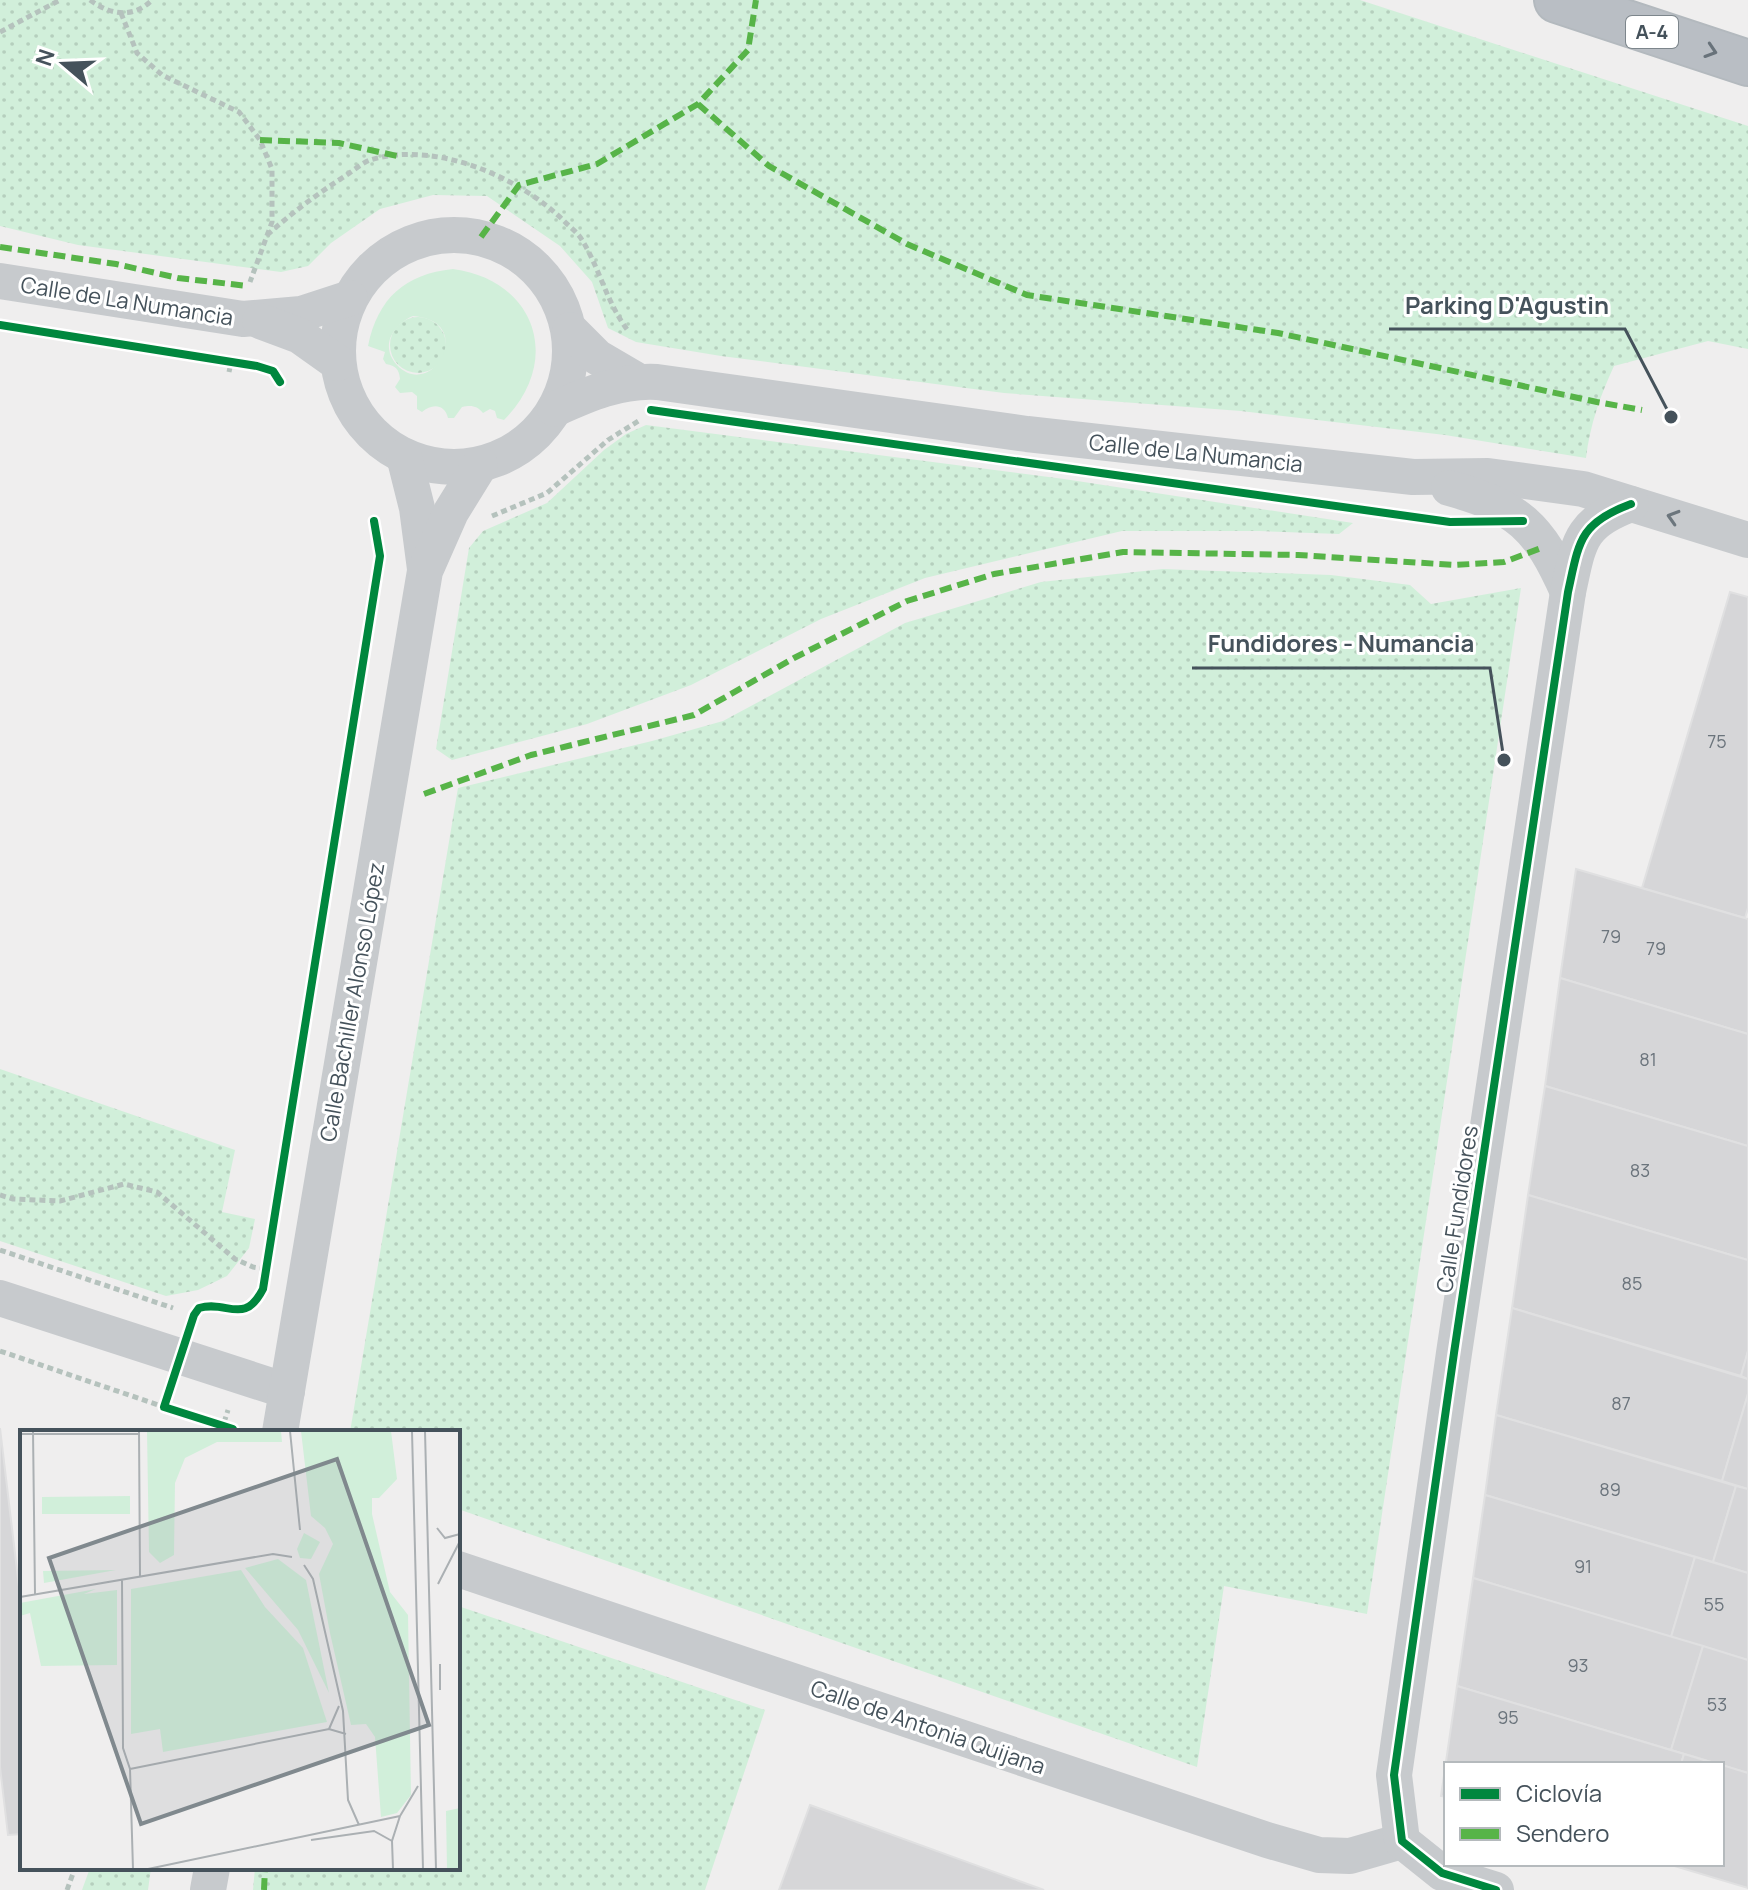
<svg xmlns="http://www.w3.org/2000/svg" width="1748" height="1890" font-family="Manrope,sans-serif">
<defs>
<pattern id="grass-dots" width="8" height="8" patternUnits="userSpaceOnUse" patternTransform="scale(2)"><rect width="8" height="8" fill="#d1efda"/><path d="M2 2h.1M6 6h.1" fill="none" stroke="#b5cfbd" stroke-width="1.8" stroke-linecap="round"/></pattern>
</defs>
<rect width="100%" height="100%" fill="#efeeee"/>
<!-- grass -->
<g fill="url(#grass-dots)">
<path d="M0,0H1360L1748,126V349L1708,341L1614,366C1600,396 1590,425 1586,458L1445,435L1241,411L1004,393L721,356L636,342L608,328L592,282L560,246L487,196L433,195L380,209L331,243L308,266L281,272L78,245L0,226Z"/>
<circle cx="418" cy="345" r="28"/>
<path d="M646,425L1064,479L1353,523L1339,534L1259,531H1122L925,578L821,619L691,685L587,724L452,760L436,749L469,548L483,531L547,503L604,450L626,434Z"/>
<path d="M1163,569L1331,575L1410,585L1431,604L1521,588L1367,1614L1224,1586L1197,1767L458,1509V1432H350L458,788L652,741L723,721L905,623L1041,582Z"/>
<path d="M0,1069L235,1150L222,1212L255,1219L249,1248L227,1276L198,1290L166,1296L0,1241Z"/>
<path d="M458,1606L765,1710L705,1890H253L255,1868H458Z"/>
<path d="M90,1868H151L148,1890H82Z"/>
</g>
<!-- garden -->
<path fill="#d1efda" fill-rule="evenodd" d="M453,269C536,280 563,361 504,420L497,418L495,411L490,409L483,413C477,406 472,405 462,407L454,418H448C445,404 432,403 422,412L417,409V396L412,392L400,393L395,387L400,379C399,369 396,366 386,364L383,359L385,352L368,346C378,298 405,274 453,269ZM413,316C478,321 432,402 397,365C379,346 394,324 413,316Z"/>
<!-- building -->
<g fill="#d6d6d8" stroke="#e0e0e1" stroke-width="2">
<path d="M1730,592L1748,597V908L1745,918L1642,888Z"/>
<path d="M1576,869L1748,919V1034L1560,978Z"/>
<path d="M1560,978L1748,1034V1146L1545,1086Z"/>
<path d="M1545,1086L1748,1146V1260L1528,1195Z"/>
<path d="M1528,1195L1748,1260V1351L1741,1376L1512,1308Z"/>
<path d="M1512,1308L1748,1379V1394L1722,1481L1496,1415Z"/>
<path d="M1748,1351V1379L1741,1376Z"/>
<path d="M1748,1394V1489L1722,1481Z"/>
<path d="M1496,1415L1736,1486L1713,1562L1485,1495Z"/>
<path d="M0,1428L22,1612V1834L8,1835L0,1767Z"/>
<path d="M1736,1486L1748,1489V1573L1713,1562Z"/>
<path d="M1485,1495L1695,1557L1671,1637L1473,1578Z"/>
<path d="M1695,1557L1748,1573V1660L1671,1637Z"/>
<path d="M1473,1578L1703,1646L1671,1750L1457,1686Z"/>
<path d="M1703,1646L1748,1660V1773L1671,1750Z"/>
<path d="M1457,1686L1684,1754L1681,1764H1446V1797L1441,1796Z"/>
<path d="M1684,1754L1717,1764H1681Z"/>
<path d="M1722,1765L1748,1773V1888L1668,1864H1722Z"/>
<path d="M810,1805L1044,1890H779Z"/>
</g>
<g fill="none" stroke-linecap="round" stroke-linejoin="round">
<defs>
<path id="motorway" d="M1557,0L1748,63"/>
</defs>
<!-- motorway casing -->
<use href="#motorway" stroke="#b3b9be" stroke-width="48"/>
<!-- path -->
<g stroke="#b5c2bd" stroke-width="5" stroke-dasharray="6 4" stroke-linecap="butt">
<path d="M90,0C110,15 133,19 152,0"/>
<path d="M121,13L137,53L162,75L239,112L260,140L272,169V222L250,282"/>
<path d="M0,32L60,0"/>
<path d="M267,235C292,213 317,194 345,176C353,171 362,163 370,160C435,140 520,177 565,222C571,228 578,233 582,240C600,269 607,304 629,332"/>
<path d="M229,372L233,354"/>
<path d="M492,516L547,493L608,440L640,420"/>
<path d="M0,1195L13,1199L60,1201L124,1184L157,1192L235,1259L253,1267L272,1270"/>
<path d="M0,1250L173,1308"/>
<path d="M0,1351L164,1407"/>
<path d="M221,1432L228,1410"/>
<path d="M67,1890L75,1868"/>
</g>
<!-- minor -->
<g stroke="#c7cacd" stroke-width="36">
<circle cx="454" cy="351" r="116"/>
<path d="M0,281L243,319L301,314L350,298"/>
<path d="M260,321L300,336L338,363"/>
<path d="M570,330L597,357L638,381"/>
<path d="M555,409C588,394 620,380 657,382L1027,434L1413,477L1488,476L1583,489L1748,540"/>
<path d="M404,456L417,508L425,569"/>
<path d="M1449,488C1518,507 1539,526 1568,592"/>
<path d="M0,1298L287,1391"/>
<path d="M280,1432L425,571L451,512L480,465"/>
<path d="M458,1569L1267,1840L1319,1855L1350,1856L1402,1841"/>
<path d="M208,1890L212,1868"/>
<path d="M1496,1890L1442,1873L1402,1841L1394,1775L1454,1353L1568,592C1579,542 1579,523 1631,504"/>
</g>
<!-- motorway -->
<use href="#motorway" stroke="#b9bec4" stroke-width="44"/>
<!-- quiet -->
<g stroke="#57b448" stroke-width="6" stroke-dasharray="12 6" stroke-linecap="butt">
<path d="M698,104L769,166L907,244L1027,295L1278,333L1597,402L1642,410"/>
<path d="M260,140L339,143L397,156"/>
<path d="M481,237L519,185L597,164L698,104L748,50L756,0"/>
<path d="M0,247L116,264L178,278L248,286"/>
<path d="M424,794L531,755L694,715L794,658L907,601L994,574L1123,552L1298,555L1455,565L1504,562L1544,547"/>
<path d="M264,1890L265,1868"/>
</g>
<defs>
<g id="cycleway">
<path d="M0,325L257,366L273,371L280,382"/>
<path d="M651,410L1450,522L1523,521"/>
<path d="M234,1432L233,1429L164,1407L194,1315L199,1308C228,1300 244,1326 263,1289L380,556L374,521"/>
<path d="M1496,1890L1442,1873L1402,1841L1394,1775L1454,1353L1568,592C1579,542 1579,523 1631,504"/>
</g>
</defs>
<!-- cycleway casing -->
<use href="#cycleway" stroke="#fff" stroke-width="13"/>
<!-- cycleway -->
<use href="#cycleway" stroke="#00873e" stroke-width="8"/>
</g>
<!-- one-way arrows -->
<defs><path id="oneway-chevron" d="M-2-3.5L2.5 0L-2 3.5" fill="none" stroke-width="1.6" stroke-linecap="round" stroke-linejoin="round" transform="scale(2)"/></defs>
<use stroke="#68727a" href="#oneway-chevron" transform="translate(1711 51) rotate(18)"/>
<use stroke="#6c767d" href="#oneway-chevron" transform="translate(1673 517) rotate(-163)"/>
<g text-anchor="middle" stroke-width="6" stroke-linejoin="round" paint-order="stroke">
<!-- number labels -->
<g font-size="18" fill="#6b747c">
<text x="1717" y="748">75</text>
<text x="1611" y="943">79</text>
<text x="1656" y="955">79</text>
<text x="1648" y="1066">81</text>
<text x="1640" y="1177">83</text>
<text x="1632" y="1290">85</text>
<text x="1621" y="1410">87</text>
<text x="1610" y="1496">89</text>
<text x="1583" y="1573">91</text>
<text x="1714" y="1611">55</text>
<text x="1578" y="1672">93</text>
<text x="1717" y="1711">53</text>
<text x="1508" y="1724">95</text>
</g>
<!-- shield labels -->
<rect fill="#fff" stroke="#7d868c" stroke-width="2" x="1626" y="16" width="52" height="32" rx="6"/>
<g font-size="20" font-weight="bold" fill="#45525b">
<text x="1652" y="39">A-4</text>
</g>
<!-- street labels -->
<g font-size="22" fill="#45525b" stroke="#fff">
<text transform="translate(127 301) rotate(9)" y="8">Calle de La Numancia</text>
<text transform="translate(1196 453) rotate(6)" y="8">Calle de La Numancia</text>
<text transform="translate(352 1002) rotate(-80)" y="8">Calle Bachiller Alonso López</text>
<text transform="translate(1457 1209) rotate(-81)" y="8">Calle Fundidores</text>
<text transform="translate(928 1727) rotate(19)" y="8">Calle de Antonia Quijana</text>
</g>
</g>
<!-- overview -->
<g transform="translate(20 1430)">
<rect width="440" height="440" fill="#efeeee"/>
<path d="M127,1H261L262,12H197L165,28L155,53L154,125L140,133L129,122ZM281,1H371L377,49L359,68H352V84L370,162L388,185L391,365L377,383L361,387L355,307L346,294L331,295L310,203L299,144L313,114L305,98L291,86ZM110,66V84H22V67ZM258,129L286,150L309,263L278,200L225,138ZM96,140L24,153L23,141ZM221,140L245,177L283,218L307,292L143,322L140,299L111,304V159ZM76,159L64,164L97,160V235L21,236L10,183L0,186V173Z" fill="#d1efda"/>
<path d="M440,378V439H427L426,381Z" fill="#d1efda"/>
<path d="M284,103L300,112L291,129L280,128L277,119Z" fill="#d1efda"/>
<path fill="none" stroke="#abb0b3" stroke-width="2" d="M13,1L15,164M119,1L120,146M270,1L280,100M392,1L403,439M405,1L416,439M0,4H119M417,98L425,108L440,104M284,135L293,149L323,281L328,370L339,395M102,149L103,318L110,339M418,154L440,111M0,167L253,124L272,127M420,260V234M309,299L319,276M110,339L309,299L326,304M110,339L113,439M380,386L398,356M291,410L354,401L372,411M128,439L380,386M373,439L372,411L380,386"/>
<path fill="#80898e" fill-opacity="0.15" stroke="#80898e" stroke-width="4" d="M317,29L409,295L121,394L29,128Z"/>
<rect width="440" height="440" fill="none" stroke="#45525b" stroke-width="4"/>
</g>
<!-- callouts -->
<path fill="none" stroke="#45525b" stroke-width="3" d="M1671 417L1625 329H1389M1504 760L1490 668H1192"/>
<g fill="#45525b" stroke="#fff" stroke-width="3">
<circle cx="1671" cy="417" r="8"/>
<circle cx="1504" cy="760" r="8"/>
</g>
<g font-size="24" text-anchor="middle" font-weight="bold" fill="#45525b" stroke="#fff" stroke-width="6" stroke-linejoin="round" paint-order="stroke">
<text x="1507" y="314">Parking D'Agustin</text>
<text x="1341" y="652">Fundidores - Numancia</text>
</g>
<!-- legend -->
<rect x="1444" y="1762" width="280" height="104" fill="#ffffff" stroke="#b5babd" stroke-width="2"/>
<rect x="1460" y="1788" width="40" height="12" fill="#00873e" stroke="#b5babd" stroke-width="2"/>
<text x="1516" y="1802" font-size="24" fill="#45525b">Ciclovía</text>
<rect x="1460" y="1828" width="40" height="12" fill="#57b448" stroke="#b5babd" stroke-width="2"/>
<text x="1516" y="1842" font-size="24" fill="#45525b">Sendero</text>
<!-- north arrow -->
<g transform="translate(64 64) rotate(289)" stroke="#ffffff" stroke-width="6" paint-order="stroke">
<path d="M0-6L14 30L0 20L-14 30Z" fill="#45525b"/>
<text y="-12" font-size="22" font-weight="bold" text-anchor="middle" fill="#45525b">N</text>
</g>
</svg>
